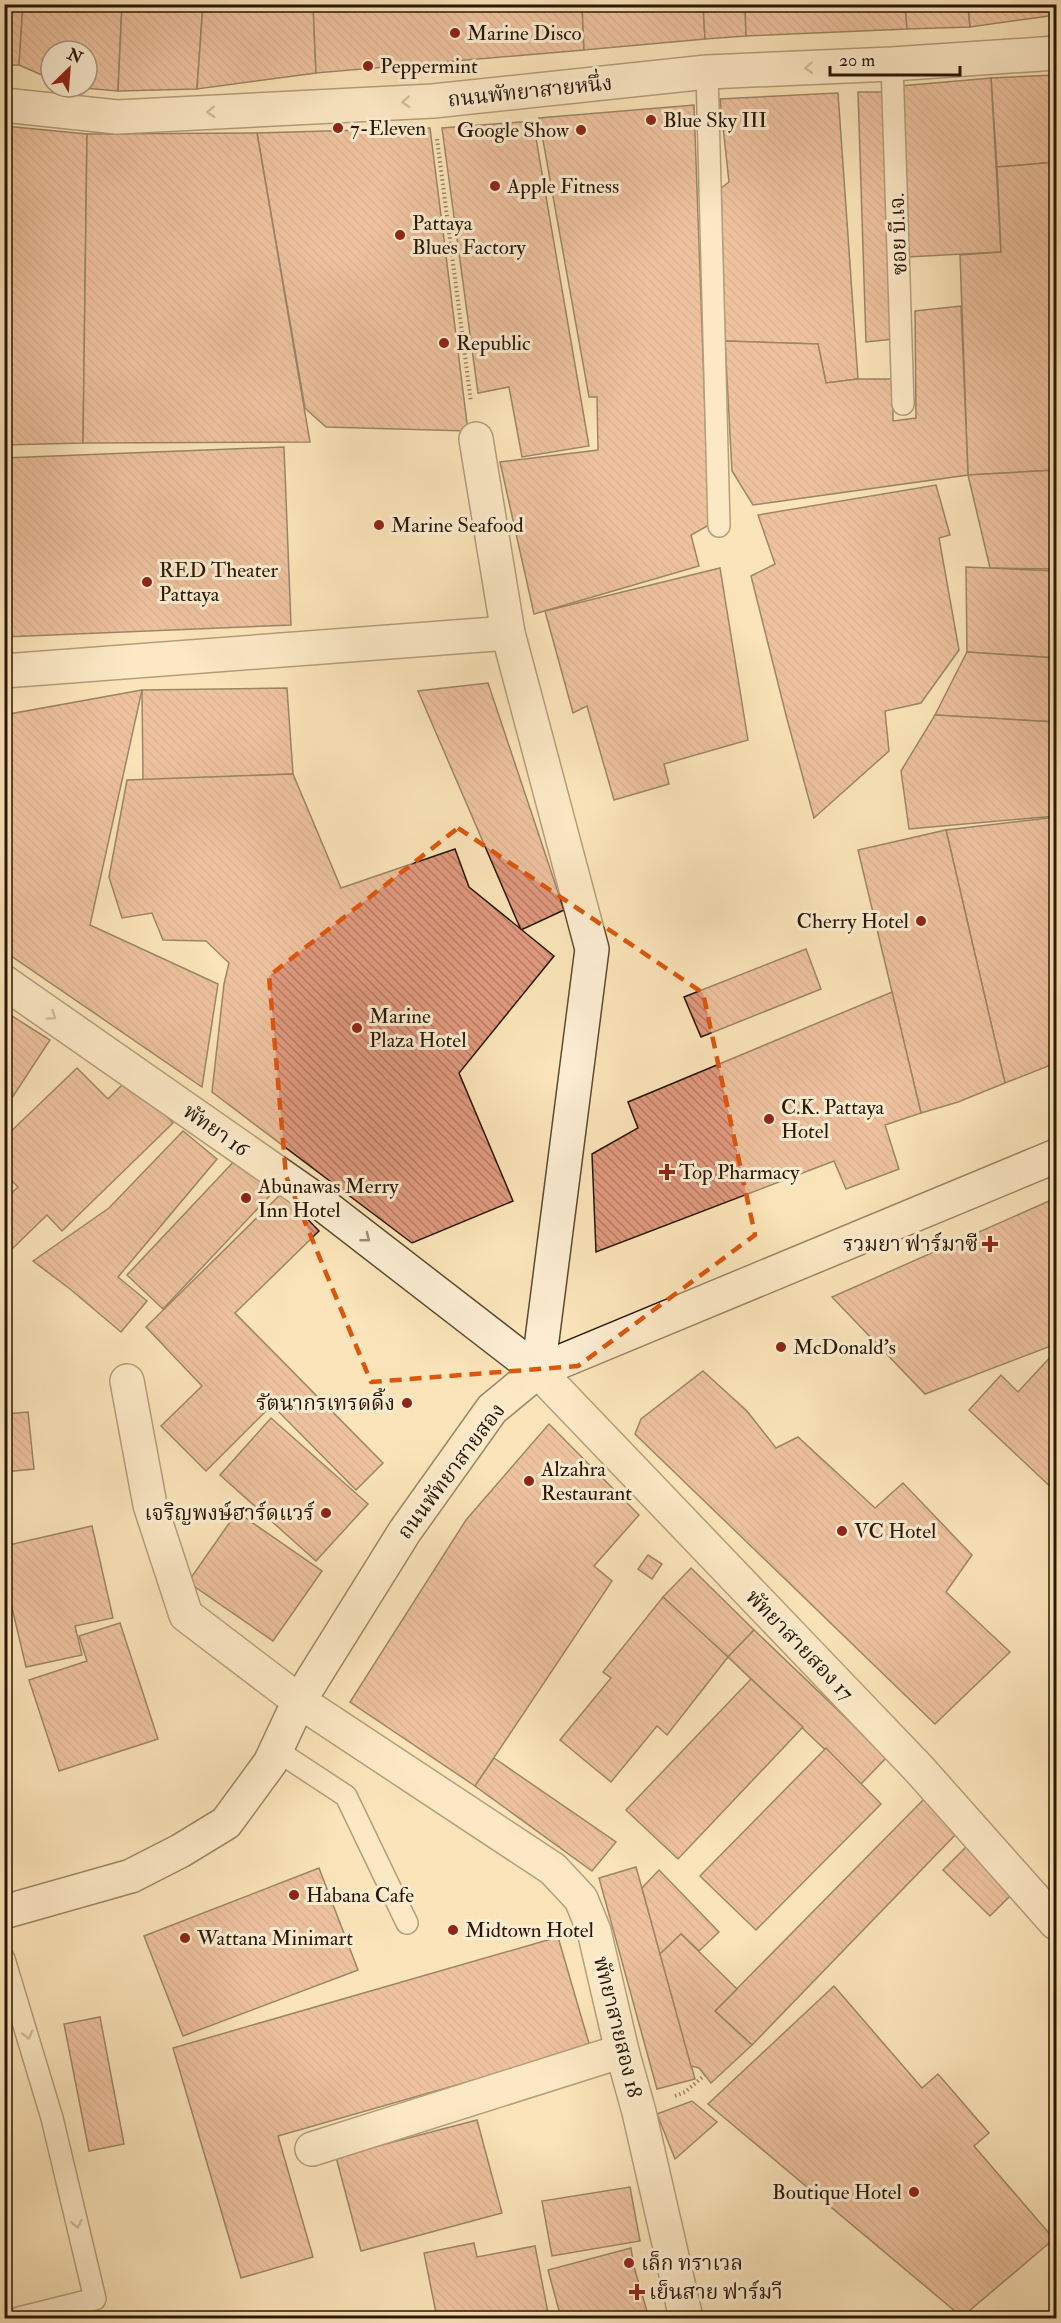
<svg xmlns="http://www.w3.org/2000/svg" width="1061" height="2323" font-family="'IM FELL Double Pica','Noto Serif Thai',serif">
<defs>
<pattern id="building-back-hatch" width="6" height="6" patternUnits="userSpaceOnUse" patternTransform="scale(1.5)"><rect width="6" height="6" fill="#e0997e"/><path d="M-1 5l2 2M0 0l6 6M5-1l2 2" fill="none" stroke="#b67c65"/></pattern>
</defs>
<rect width="100%" height="100%" fill="#fbe4b9"/>
<filter id="stains"><feTurbulence type="fractalNoise" baseFrequency=".00333" numOctaves="4"/><feColorMatrix values="0 0 0 0 .2 0 0 0 0 .09 0 0 0 0 .02 0 0 0 .5 -.17"/></filter>
<radialGradient id="worn" r=".72"><stop offset=".6" stop-color="#630" stop-opacity="0"/><stop offset="1" stop-color="#630" stop-opacity=".3"/></radialGradient>
<!-- building -->
<g fill="url(#building-back-hatch)" stroke="#291602" stroke-width="1.5">
<path d="M4,4H23L19,65H4Z"/>
<path d="M23,4H122L118,91L72,87H87V51H51V79L19,65Z"/>
<path d="M122,4H203L197,89L118,91Z"/>
<path d="M203,4H313L316,73L197,89Z"/>
<path d="M313,4H582L584,50L316,73Z"/>
<path d="M582,4H703L705,39L584,50Z"/>
<path d="M703,4H745L746,36L705,39Z"/>
<path d="M745,4H905L907,29L746,36Z"/>
<path d="M905,4H968L970,27L907,29Z"/>
<path d="M968,4H1056V15L970,27Z"/>
<path d="M1056,75V162L997,167L991,78Z"/>
<path d="M991,78L1001,252L907,257L900,86Z"/>
<path d="M858,92H886L894,339L866,342Z"/>
<path d="M838,93L858,379L826,383L818,344L725,341L721,188L729,182L720,99Z"/>
<path d="M694,105L709,525L691,535L699,566L534,614L500,462L598,450L597,397H589L539,118Z"/>
<path d="M533,121L589,446L522,457L509,387L478,393L442,128Z"/>
<path d="M4,126L87,134L83,443L4,445Z"/>
<path d="M430,128L468,431L326,427L305,408L257,133Z"/>
<path d="M257,133L310,442L83,443L87,134Z"/>
<path d="M1056,162V470L968,475L960,255L1001,252L997,167Z"/>
<path d="M961,306L968,475L753,505L732,471L725,341L818,344L826,383L858,379H893V421L916,418L915,311Z"/>
<path d="M284,447L291,625L4,637V458Z"/>
<path d="M1056,470V569L990,568L968,475Z"/>
<path d="M936,485L950,535L939,538L959,650L921,703L885,711L889,751L814,818L787,719L751,576L775,564L758,515Z"/>
<path d="M966,567L1056,571V658L967,652Z"/>
<path d="M720,568L748,740L664,764L669,784L614,800L587,706L573,713L545,611Z"/>
<path d="M967,652L1056,658V722L935,715Z"/>
<path d="M488,683L564,910L521,930L418,691Z"/>
<path d="M287,688L293,774L143,780L142,690Z"/>
<path d="M142,690L90,925L218,984L202,1087L4,951V715Z"/>
<path d="M935,715L1056,722V816L909,829L901,771Z"/>
<path d="M293,774L341,888L455,849L469,887L554,956L459,1073L513,1201L412,1243L212,1092L224,984L229,963L206,941L163,940L152,913L122,918L109,877L127,780Z"/>
<path d="M1056,817V1063L1005,1083L946,830Z"/>
<path d="M946,830L1005,1083L958,1102L921,1113L858,850Z"/>
<path d="M806,949L821,989L701,1037L684,997Z"/>
<path d="M892,992L921,1113L885,1125L899,1169L846,1189L834,1161L596,1252L592,1154L638,1128L628,1102Z"/>
<path d="M4,1011L50,1040L4,1110Z"/>
<path d="M77,1068L108,1099L129,1078L173,1123L62,1231L47,1215L12,1249L4,1242V1200L18,1187L4,1173V1138Z"/>
<path d="M183,1131L217,1159L118,1277L147,1301L121,1332L70,1289L33,1261L109,1208Z"/>
<path d="M239,1156L276,1189L163,1309L127,1275Z"/>
<path d="M282,1193L319,1231L235,1313L383,1463L356,1490L272,1405L206,1471L161,1426L202,1386L146,1327Z"/>
<path d="M1056,1198V1344L925,1394L832,1297Z"/>
<path d="M1056,1351V1492L969,1410L1001,1375L1018,1392Z"/>
<path d="M703,1371L747,1411L776,1448L798,1437L875,1508L903,1483L972,1555L946,1592L1010,1652L935,1724L635,1434L641,1419Z"/>
<path d="M28,1412L34,1469L4,1472V1414Z"/>
<path d="M271,1418L368,1504L316,1561L220,1475Z"/>
<path d="M549,1424L639,1515L594,1566L612,1581L475,1786L350,1702L466,1520Z"/>
<path d="M237,1512L322,1571L273,1641L188,1582Z"/>
<path d="M92,1526L113,1618L75,1626L82,1655L26,1667L4,1574V1546Z"/>
<path d="M648,1555L662,1564L652,1579L638,1569Z"/>
<path d="M691,1568L754,1630L728,1657L663,1597Z"/>
<path d="M663,1597L728,1657L667,1735L657,1726L611,1782L560,1740L611,1678L603,1672Z"/>
<path d="M120,1623L158,1739L59,1771L29,1680L87,1661L79,1636Z"/>
<path d="M754,1630L887,1757L861,1784L728,1657Z"/>
<path d="M751,1679L803,1727L678,1859L626,1810Z"/>
<path d="M826,1748L881,1804L756,1930L700,1876Z"/>
<path d="M494,1758L616,1842L592,1871L475,1786Z"/>
<path d="M926,1797L959,1831L752,2045L715,2011Z"/>
<path d="M967,1846L1014,1892L990,1916L943,1870Z"/>
<path d="M636,1867L695,2079L657,2089L599,1878Z"/>
<path d="M319,1868L358,1970L183,2036L144,1936Z"/>
<path d="M659,1870L719,1932L699,1951L681,1934L660,1954L642,1888Z"/>
<path d="M681,1934L737,1989L715,2011L752,2045L711,2083L699,2068L691,2066L660,1954Z"/>
<path d="M558,1937L590,2047L278,2136L313,2257L241,2278L173,2048Z"/>
<path d="M834,1986L922,2088L938,2074L989,2133L974,2146L1054,2239L962,2317L708,2104Z"/>
<path d="M100,2017L124,2144L89,2151L64,2024Z"/>
<path d="M692,2101L717,2122L675,2159L657,2114Z"/>
<path d="M477,2120L502,2213L361,2251L336,2157Z"/>
<path d="M630,2187L640,2241L552,2256L542,2201Z"/>
<path d="M474,2243L477,2257L535,2246L549,2318H437L424,2253Z"/>
<path d="M631,2248L634,2267L649,2318H561L548,2270Z"/>
</g>
<g fill="none" stroke-linecap="round" stroke-linejoin="round">
<defs>
<g id="lane">
<path d="M892,64L903,404"/>
<path d="M707,72L719,526"/>
<path d="M276,1750L346,1796L407,1923"/>
<path d="M4,1959L52,2118L95,2299L19,2318"/>
</g>
<g id="street">
<path d="M4,105L117,117L433,101L707,72L892,64L1056,53"/>
<path d="M476,439L508,633L592,949L538,1371"/>
<path d="M4,671L508,633"/>
<path d="M4,982L322,1204L538,1371L920,1770L1056,1923"/>
<path d="M127,1381L150,1505L186,1615L299,1701L553,1869L581,1899L594,1931L622,2051L639,2112L686,2318"/>
<path d="M312,2149L622,2051"/>
</g>
<path id="secondary" d="M4,1912L131,1876L180,1851L226,1823L270,1763L299,1701L405,1531L492,1409L538,1371L1056,1156"/>
</defs>
<!-- lane casing -->
<use href="#lane" stroke="#5e4a30" stroke-width="24"/>
<!-- street casing -->
<use href="#street" stroke="#5e4a30" stroke-width="36"/>
<!-- secondary casing -->
<use href="#secondary" stroke="#291602" stroke-width="36"/>
<!-- path -->
<g stroke="#291602" stroke-width="4" stroke-dasharray="1.5 3" stroke-linecap="butt">
<path d="M437,139L471,402"/>
<path d="M675,2096L685,2092L705,2075"/>
</g>
<!-- lane -->
<use href="#lane" stroke="#fcedd2" stroke-width="21"/>
<!-- street -->
<use href="#street" stroke="#fcedd2" stroke-width="33"/>
<!-- secondary -->
<use href="#secondary" stroke="#fcedd2" stroke-width="33"/>
</g>
<!-- one-way arrows -->
<defs><path id="oneway-chevron" d="M-2-3.5L2.5 0L-2 3.5" fill="none" stroke-width="1.6" stroke-linecap="round" stroke-linejoin="round" transform="scale(1.5)"/></defs>
<g stroke="#9d8c74">
<use href="#oneway-chevron" transform="translate(809 68) rotate(177)"/>
<use href="#oneway-chevron" transform="translate(406 102) rotate(177)"/>
<use href="#oneway-chevron" transform="translate(211 112) rotate(177)"/>
<use href="#oneway-chevron" transform="translate(52 1016) rotate(35)"/>
<use href="#oneway-chevron" transform="translate(366 1238) rotate(38)"/>
<use href="#oneway-chevron" transform="translate(28 2035) rotate(74)"/>
<use href="#oneway-chevron" transform="translate(77 2224) rotate(77)"/>
</g>
<!-- marked area -->
<path d="M0 0H1061V2323H0ZM458,828L703,993L755,1235L578,1366L371,1382L286,1176L269,976Z" fill="#fbe4b9" fill-opacity=".55" fill-rule="evenodd"/>
<path fill="none" stroke="#de560c" stroke-width="4.5" stroke-dasharray="12 8" stroke-linejoin="round" d="M458,828L703,993L755,1235L578,1366L371,1382L286,1176L269,976Z"/>
<!-- markers -->
<g fill="#8f2418" stroke="#fcedd2" stroke-width="2">
<circle cx="455" cy="33" r="6"/>
<circle cx="368" cy="66" r="6"/>
<circle cx="651" cy="120" r="6"/>
<circle cx="338" cy="128" r="6"/>
<circle cx="581" cy="130" r="6"/>
<circle cx="495" cy="186" r="6"/>
<circle cx="400" cy="235" r="6"/>
<circle cx="444" cy="343" r="6"/>
<circle cx="379" cy="525" r="6"/>
<circle cx="147" cy="582" r="6"/>
<circle cx="921" cy="921" r="6"/>
<circle cx="357" cy="1028" r="6"/>
<circle cx="769" cy="1119" r="6"/>
<path d="M664 1163h6v6h6v6h-6v6h-6v-6h-6v-6h6z"/>
<circle cx="246" cy="1198" r="6"/>
<path d="M987 1235h6v6h6v6h-6v6h-6v-6h-6v-6h6z"/>
<circle cx="781" cy="1347" r="6"/>
<circle cx="407" cy="1403" r="6"/>
<circle cx="529" cy="1481" r="6"/>
<circle cx="326" cy="1513" r="6"/>
<circle cx="842" cy="1531" r="6"/>
<circle cx="294" cy="1895" r="6"/>
<circle cx="453" cy="1930" r="6"/>
<circle cx="185" cy="1938" r="6"/>
<circle cx="914" cy="2192" r="6"/>
<circle cx="629" cy="2263" r="6"/>
<path d="M634 2283h6v6h6v6h-6v6h-6v-6h-6v-6h6z"/>
</g>
<g text-anchor="middle" stroke-width="6" stroke-linejoin="round" paint-order="stroke">
<!-- poi labels -->
<g font-size="21" fill="#291602" stroke="#fcedd2" text-anchor="start">
<text x="467" y="40">Marine Disco</text>
<text x="380" y="73">Peppermint</text>
<text x="663" y="127">Blue Sky III</text>
<text x="350" y="135">7-Eleven</text>
<text x="569" y="137" text-anchor="end">Google Show</text>
<text x="507" y="193">Apple Fitness</text>
<text x="412" y="230">Pattaya<tspan x="412" dy="24">Blues Factory</tspan></text>
<text x="456" y="350">Republic</text>
<text x="391" y="532">Marine Seafood</text>
<text x="159" y="577">RED Theater<tspan x="159" dy="24">Pattaya</tspan></text>
<text x="909" y="928" text-anchor="end">Cherry Hotel</text>
<text x="369" y="1023">Marine<tspan x="369" dy="24">Plaza Hotel</tspan></text>
<text x="781" y="1114">C.K. Pattaya<tspan x="781" dy="24">Hotel</tspan></text>
<text x="679" y="1179">Top Pharmacy</text>
<text x="258" y="1193">Abunawas Merry<tspan x="258" dy="24">Inn Hotel</tspan></text>
<text x="978" y="1251" text-anchor="end">รวมยา ฟาร์มาซี</text>
<text x="793" y="1354">McDonald's</text>
<text x="395" y="1410" text-anchor="end">รัตนากรเทรดดิ้ง</text>
<text x="541" y="1476">Alzahra<tspan x="541" dy="24">Restaurant</tspan></text>
<text x="314" y="1520" text-anchor="end">เจริญพงษ์ฮาร์ดแวร์</text>
<text x="854" y="1538">VC Hotel</text>
<text x="306" y="1902">Habana Cafe</text>
<text x="465" y="1937">Midtown Hotel</text>
<text x="197" y="1945">Wattana Minimart</text>
<text x="902" y="2199" text-anchor="end">Boutique Hotel</text>
<text x="641" y="2270">เล็ก ทราเวล</text>
<text x="649" y="2299">เย็นสาย ฟาร์มาี</text>
</g>
<!-- street labels -->
<g font-size="21" fill="#291602" stroke="#fcedd2">
<text transform="translate(530 91) rotate(-6)" y="7">ถนนพัทยาสายหนึ่ง</text>
<text transform="translate(898 234) rotate(-92)" y="7">ซอย บี.เจ.</text>
<text transform="translate(216 1130) rotate(35)" y="7">พัทยา 16</text>
<text transform="translate(451 1471) rotate(-53)" y="7">ถนนพัทยาสายสอง</text>
<text transform="translate(800 1645) rotate(46)" y="7">พัทยาสายสอง 17</text>
<text transform="translate(618 2027) rotate(76)" y="7">พัทยาสายสอง 18</text>
</g>
</g>
<!-- margin -->
<rect width="1061" height="2323" fill="none" stroke="#fbe4b9" stroke-width="24"/>
<rect x="6" y="6" width="1049" height="2311" fill="none" stroke="#291602" stroke-width="3"/>
<rect x="12" y="12" width="1037" height="2299" fill="none" stroke="#291602" stroke-width="1.5"/>
<!-- north arrow -->
<g transform="translate(69 69) rotate(25)"><circle r="28" fill="#fcedd2" stroke="#a8977f" stroke-width="1.5"/>
<path d="M0-4.5L10 22L0 15L-10 22Z" fill="#8f2418"/>
<text y="-9" font-size="16" font-weight="bold" text-anchor="middle" fill="#291602">N</text>
</g>
<!-- scale -->
<path d="M830 66v9h130v-9" fill="none" stroke="#291602" stroke-width="3"/>
<text x="839" y="66" font-size="18" fill="#291602" stroke="#fcedd2" stroke-width="4.5" paint-order="stroke">20 m</text>
<rect width="100%" height="100%" filter="url(#stains)"/>
<rect width="100%" height="100%" fill="url(#worn)"/>
</svg>
